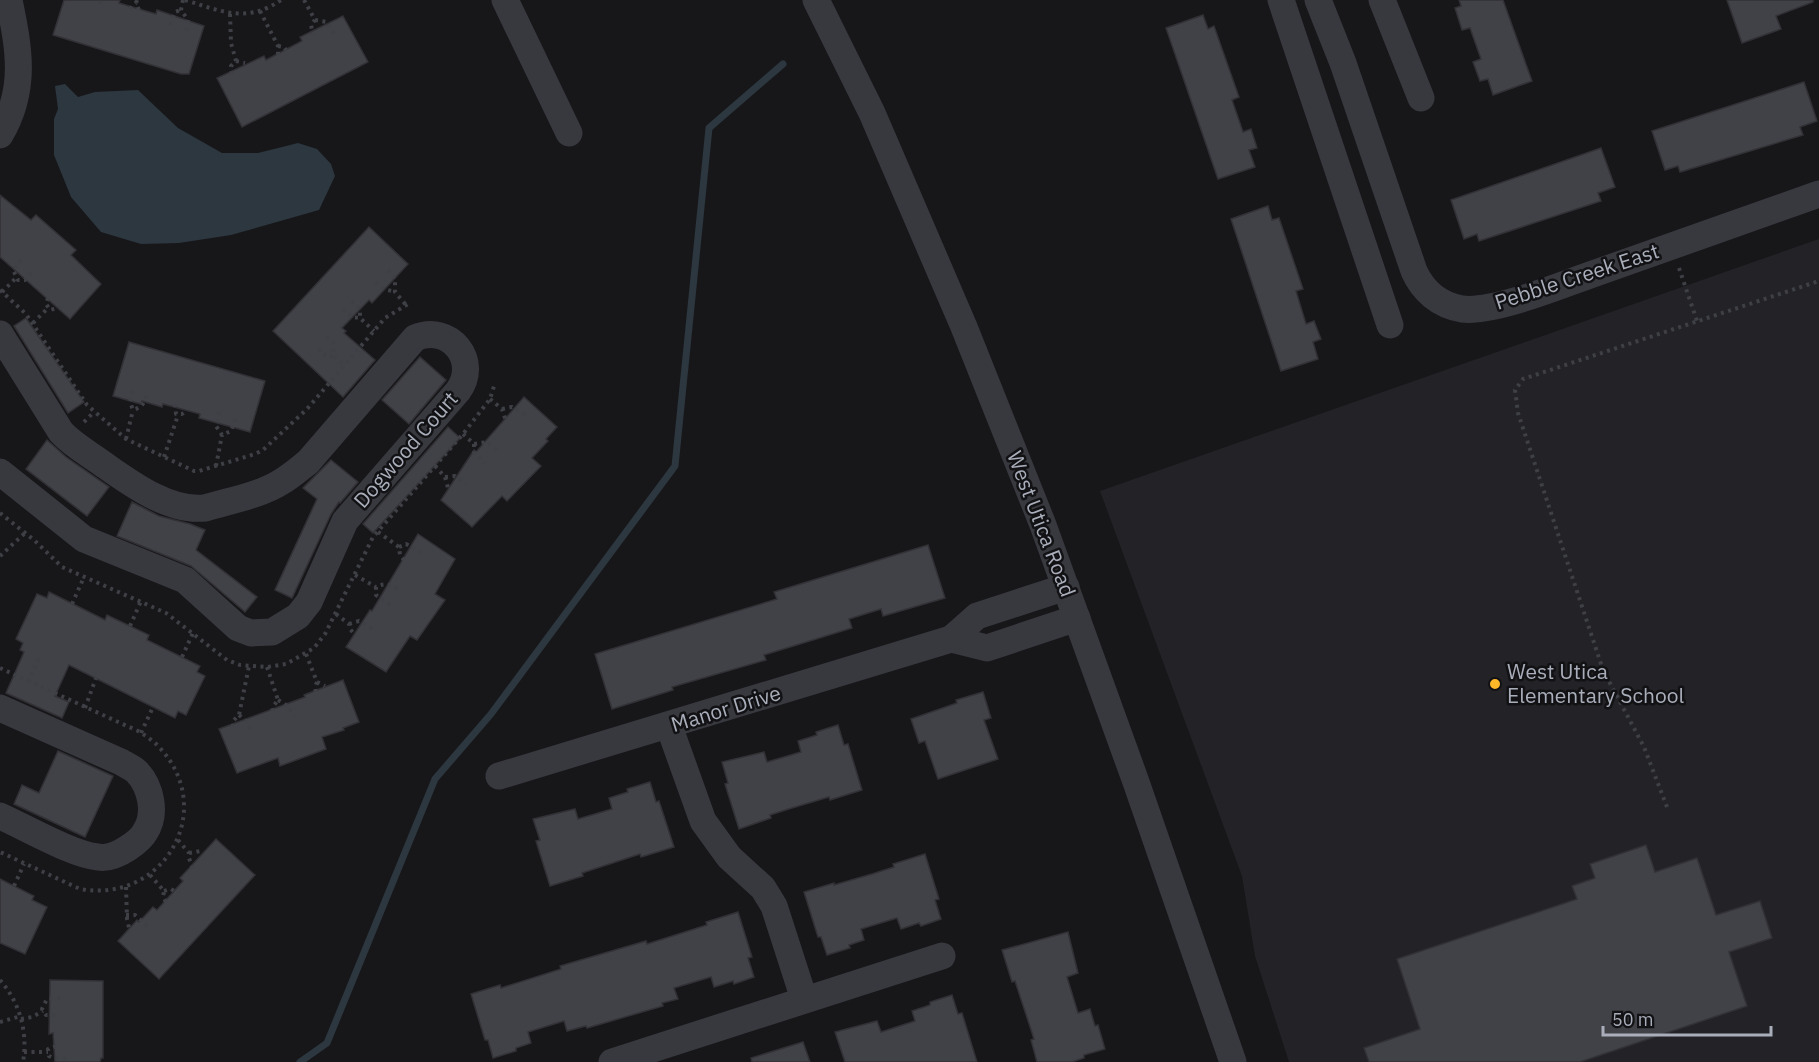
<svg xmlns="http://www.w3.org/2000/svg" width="1819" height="1062" font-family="'IBM Plex Sans',sans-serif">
<rect width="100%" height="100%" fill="#17171a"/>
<!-- built -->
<path fill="#232327" d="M1819,239V1062H1289L1255,956L1242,876L1100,491Z"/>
<!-- water -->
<path fill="#2c373f" d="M65,84L78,97L95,92L138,90L178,128L222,153H258L298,143L317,149L331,164L335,176L319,210L231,235L179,243L141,244L101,232L71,197L54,155V119L58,109L55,86Z"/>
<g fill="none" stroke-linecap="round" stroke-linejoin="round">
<!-- stream -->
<path stroke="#2c373f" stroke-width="7" d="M300,1062L327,1043L435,779L491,714L675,466L709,128L783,64"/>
</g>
<!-- building -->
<g fill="#414247" stroke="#313136" stroke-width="1.5">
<path d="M64,0H120L119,3L156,14L157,10L204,26L189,74H181L53,35Z"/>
<path d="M1459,0H1503L1532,81L1493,95L1488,79L1480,81L1473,62L1481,59L1470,28L1462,30L1455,8L1461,6Z"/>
<path d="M1727,0H1813V2L1776,16L1781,29L1742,43Z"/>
<path d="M1203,15L1208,29L1214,26L1239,97L1232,100L1243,132L1251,129L1257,148L1249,150L1255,167L1218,179L1166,28Z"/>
<path d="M343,16L368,62L242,127L217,78L264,56L266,60L302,41L300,37Z"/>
<path d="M1804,82L1817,121L1800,127L1803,135L1680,172L1678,166L1665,170L1652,131Z"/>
<path d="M1601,148L1615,187L1598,193L1601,201L1479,241L1477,234L1464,239L1451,200Z"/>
<path d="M0,195L31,220L36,215L76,250L71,255L101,284L70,319L0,257Z"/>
<path d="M1268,206L1272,220L1279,218L1303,289L1296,291L1306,324L1314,321L1321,339L1313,342L1318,359L1281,371L1231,219Z"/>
<path d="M369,227L408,264L372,303L369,300L342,328L346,331L344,333L375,360L343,397L273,331Z"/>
<path d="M26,318L84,402L68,413L14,326Z"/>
<path d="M129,342L265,381L250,432L199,418L200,414L163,404L162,407L142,401L141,404L113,396Z"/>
<path d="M420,357L446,380L409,424L382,400Z"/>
<path d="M524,397L557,427L546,439L548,441L532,458L541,466L507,501L502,496L472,527L441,500L474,450L476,452Z"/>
<path d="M448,427L460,438L373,533L363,524Z"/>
<path d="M47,440L66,457L109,487L87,516L26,469Z"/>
<path d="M331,460L358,482L340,503L339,502L331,514L292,598L275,590L317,499L303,488Z"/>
<path d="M132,502L159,516L190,524L205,530L196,550L257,597L245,612L191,566L117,536Z"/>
<path d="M418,534L455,559L435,594L445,600L417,640L410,636L386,672L346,647L370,610L372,611Z"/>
<path d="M928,545L945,598L883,616L881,609L849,619L852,628L764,655L766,660L672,687L673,690L612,709L595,654L777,599L774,592Z"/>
<path d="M49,592L105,620L107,615L149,635L147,640L200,666L197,672L205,676L186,715L178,711L175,718L69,665L55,696L69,702L62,718L6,693L24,652L20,650L23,643L16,639L37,594L47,598Z"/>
<path d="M343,680L359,722L343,728L344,730L322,737L326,749L280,766L278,758L237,773L219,729L305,697L304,695Z"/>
<path d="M983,692L991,718L984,720L998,759L938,779L925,741L919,743L911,719L957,703L956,700Z"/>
<path d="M838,725L844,745L848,744L862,790L830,800L829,797L792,808L770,815L771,818L739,829L725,784L728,783L722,762L764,752L767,762L801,752L798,741L817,735L816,732Z"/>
<path d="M58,751L113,776L85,837L14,804L22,785L39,793Z"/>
<path d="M650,782L656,802L659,801L674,847L641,857L640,854L582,873L583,876L550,886L536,841L540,840L533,819L575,809L578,819L612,809L609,798L628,792L627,789Z"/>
<path d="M216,839L255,875L159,979L118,941L137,920L139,922L153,907L157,910L183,881L180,878Z"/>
<path d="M1646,845L1655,872L1697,858L1716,915L1760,901L1772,938L1729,952L1747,1006L1580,1062H1369L1364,1048L1420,1029L1397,959L1577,899L1572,886L1595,878L1590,864Z"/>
<path d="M925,854L939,899L935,900L941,919L921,926L919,923L901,929L897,918L861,929L864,940L849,945L850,948L827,955L821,937H818L804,892L834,883V885L872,874L894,867L893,864Z"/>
<path d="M0,879L34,896L32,900L47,907L25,954L0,943Z"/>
<path d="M738,912L752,957L748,958L754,977L734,984L733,981L714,987L711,977L674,988L678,999L662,1003L663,1006L587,1028L586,1026L567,1031L564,1021L528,1032L531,1043L516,1048V1051L493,1058L488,1040H485L471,994L500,985L501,988L561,969L560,966L646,941L647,944L707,925L706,922Z"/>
<path d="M1068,932L1078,973L1067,977L1078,1013L1090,1009L1095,1026L1098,1025L1105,1049L1084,1055V1058L1072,1062H1037L1031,1040L1034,1039L1015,981L1012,982L1002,950Z"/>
<path d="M50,980L103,981V1058H101L100,1062H55L53,1033L49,1034Z"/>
<path d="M952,995L958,1014L962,1013L977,1062H845L835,1032L877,1021L881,1032L915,1021L912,1011L930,1005V1002Z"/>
<path d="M803,1042L810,1062H752L751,1058Z"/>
</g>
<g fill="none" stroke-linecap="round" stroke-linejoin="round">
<!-- path -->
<g stroke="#3e4046" stroke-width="4" stroke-dasharray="3 4.5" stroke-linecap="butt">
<path d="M137,0L136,3L139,10"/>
<path d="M183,0L181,10L188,20L186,32"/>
<path d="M185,0C221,11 246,24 281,0"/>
<path d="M304,0L315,20L311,25L313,35"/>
<path d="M100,4L101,0"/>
<path d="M130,9L136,3"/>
<path d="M260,11L278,46V56"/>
<path d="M230,14L231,43L236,61L231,66L232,75"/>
<path d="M315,20L327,22L334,34"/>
<path d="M170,25L175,12L181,10"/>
<path d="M278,46L284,47L286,50"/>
<path d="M236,61L245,63"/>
<path d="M21,260L13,270L18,280H25L33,270"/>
<path d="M1679,268L1697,321"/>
<path d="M388,270L395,278V292L406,305"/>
<path d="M376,282L384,289L395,292"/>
<path d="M0,290L26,314L87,405L126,439L194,471H199L255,454L263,450L307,409L385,318L408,304"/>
<path d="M2,292L16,278"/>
<path d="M48,298L46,304L50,310L61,307"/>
<path d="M352,301L360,309V318L374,331"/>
<path d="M343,309L352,317L360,318"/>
<path d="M33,323L48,308"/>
<path d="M326,337L333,343L334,356L344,365"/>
<path d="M318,349L327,357L334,356"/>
<path d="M133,391L130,402L133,410C143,407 145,402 148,392"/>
<path d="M490,399L502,409L506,421"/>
<path d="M175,404L176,414H182L187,410"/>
<path d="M502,409L512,407L525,415"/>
<path d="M219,412L216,426L222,435L231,431L236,418"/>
<path d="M84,422L94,412"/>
<path d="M463,434L474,444L487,442L498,451"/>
<path d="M126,439L133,410"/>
<path d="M474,444V452L485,463"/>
<path d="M164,457L178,415"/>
<path d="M216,466L222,435"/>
<path d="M435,466L445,477L448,488"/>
<path d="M445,477L455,476L466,484"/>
<path d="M0,513L34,540L62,567L166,613L227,660L240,665L267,667L286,664L314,648L325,634L373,537L463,434L490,399L495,383"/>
<path d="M378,532L399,547L400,555L404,560"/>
<path d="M399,547L406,544L421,552"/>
<path d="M0,556L25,533"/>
<path d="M355,575L376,587"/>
<path d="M72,604L84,577"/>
<path d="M390,605L376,595V587C386,582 391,585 400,591"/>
<path d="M336,614L349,624L350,629L356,636"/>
<path d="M349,624L359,621L373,629"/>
<path d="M130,626L141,601"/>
<path d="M306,654L317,682L315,687L316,693"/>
<path d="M182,657L193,633"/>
<path d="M267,667L278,700L272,708L274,715"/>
<path d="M0,668L138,731C146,736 154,741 160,748C218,811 163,904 80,889L0,852"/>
<path d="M28,682L39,658"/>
<path d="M317,682L325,686"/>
<path d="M278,700L288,706L294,716"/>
<path d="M85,708L96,678"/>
<path d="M239,715L247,722L251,731"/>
<path d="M233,727V721L239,715L249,666"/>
<path d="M141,733L153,707"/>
<path d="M1667,807L1644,747L1603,670L1518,413L1515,390L1523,379L1819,281"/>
<path d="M178,840L189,853V858L193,869"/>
<path d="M189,853L201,851"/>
<path d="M150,875L164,891L163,897L166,902"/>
<path d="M14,886L24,864"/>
<path d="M126,887L127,919L130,932"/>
<path d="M164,891L171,889L174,891"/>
<path d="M126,915H135L149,927"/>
<path d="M0,980C20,1003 28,1032 23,1062"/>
<path d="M60,998L47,999L42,1009L46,1015H60"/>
<path d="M21,1019L32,1017L43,1011"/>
<path d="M0,1022L21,1016"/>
<path d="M56,1046L48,1049L49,1056L53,1058L66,1059"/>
<path d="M24,1052H48"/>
</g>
<!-- minor -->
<g stroke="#38393f" stroke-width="27">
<path d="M505,0L569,133"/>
<path d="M816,0L872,113L964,327L1043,525L1136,782L1233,1062"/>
<path d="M1281,0L1390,325"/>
<path d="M1318,0L1343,63L1414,271C1423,291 1439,305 1462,309C1493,313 1559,286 1590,275C1666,248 1743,221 1819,194"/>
<path d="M1382,0L1421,98"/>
<path d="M0,135C27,89 19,49 9,0"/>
<path d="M0,334L61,432C73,445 88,453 103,464C130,483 169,512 205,508C228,501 261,495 281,482C291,476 299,469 308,462L415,338C450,323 480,361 458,391L345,521L309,602L298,616L272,632L251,633L238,628L185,580L84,539L0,472"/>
<path d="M1066,587L977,616L951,639L987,648L1077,618"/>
<path d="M0,708L121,762C126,765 133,768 137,772C151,787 157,814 145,832C142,838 134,844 128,848C119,854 109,859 98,857C73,855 25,827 0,816"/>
<path d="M669,726L703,821L729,857L763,888L774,906L804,999"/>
<path d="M499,776L951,639"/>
<path d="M612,1062L942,956"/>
</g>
</g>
<!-- markers -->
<circle fill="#ffb72a" stroke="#121215" stroke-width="2" cx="1495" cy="684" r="6"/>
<g text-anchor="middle" stroke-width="5" stroke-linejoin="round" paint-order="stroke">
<!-- street labels -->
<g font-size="21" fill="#a9aeba" stroke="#121215">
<text transform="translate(1577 277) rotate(-18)" y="7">Pebble Creek East</text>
<text transform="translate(406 450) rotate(-49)" y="7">Dogwood Court</text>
<text transform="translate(1041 524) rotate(69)" y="7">West Utica Road</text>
<text transform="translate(726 709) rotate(-17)" y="7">Manor Drive</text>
</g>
<!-- poi labels -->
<g font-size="21" fill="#a9aeba" stroke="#121215" text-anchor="start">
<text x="1507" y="679">West Utica<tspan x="1507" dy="24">Elementary School</tspan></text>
</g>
</g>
<!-- scale -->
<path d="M1603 1026v9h168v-9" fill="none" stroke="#a9aeba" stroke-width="3"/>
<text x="1612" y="1026" font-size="18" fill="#a9aeba" stroke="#121215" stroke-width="4.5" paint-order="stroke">50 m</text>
</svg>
